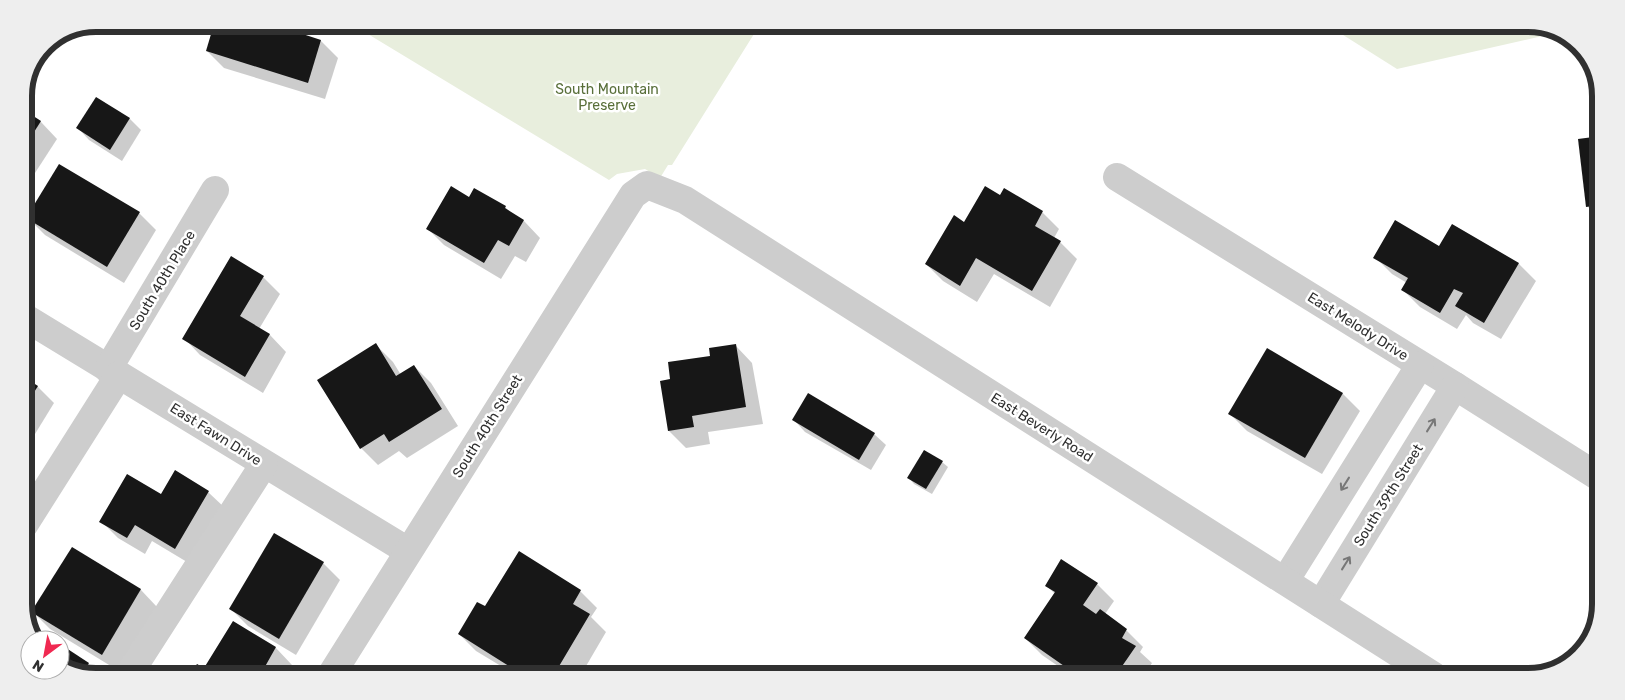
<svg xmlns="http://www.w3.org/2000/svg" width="1625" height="700" font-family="Rubik,sans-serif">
<rect width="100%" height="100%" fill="#fff"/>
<!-- green -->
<g fill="#e8eedd">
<path d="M353,25L759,26L672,165H668L660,178L645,169L617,174L609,180Z"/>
<path d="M1332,28L1556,29L1560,32L1397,69Z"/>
</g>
<!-- shadow -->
<g fill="#0003">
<path d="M267,24L321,41L338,58L325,99L224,68L207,51Z"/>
<path d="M97,98L130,119L141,130L122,161L89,140L78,128Z"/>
<path d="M24,111L41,122L57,139L24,190Z"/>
<path d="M1601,138L1600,219L1587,206Z"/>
<path d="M1000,197L1042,212L1059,229L1054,238L1060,242L1077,259L1050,307L994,274L977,302L943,281L926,264L965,223Z"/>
<path d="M469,199L505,207L512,214L524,221L540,238L526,262L515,256L501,279L444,245L427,228Z"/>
<path d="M139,213L156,230L124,283L45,235L28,218Z"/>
<path d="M1453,225L1519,264L1536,281L1501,339L1473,323L1466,315L1457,329L1420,307L1403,290L1407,283L1392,274L1375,257L1439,248Z"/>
<path d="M263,277L280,294L259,329L270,335L286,352L263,393L200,355L184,338Z"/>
<path d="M376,345L393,362L401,375L414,366L431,383L458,426L407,458L399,451L378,465L361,448Z"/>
<path d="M736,346L752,363L763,424L708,432L710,444L686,448L669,431L672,380L711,357Z"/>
<path d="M24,378L37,386L54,403L24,452Z"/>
<path d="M1343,394L1360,411L1322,474L1247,431L1230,414Z"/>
<path d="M794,420L874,434L886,445L871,470L805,432Z"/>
<path d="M942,462L948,467L932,494L914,484L909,478Z"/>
<path d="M208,492L225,508L192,565L152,541L145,554L118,538L101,521L162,495Z"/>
<path d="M275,534L323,563L340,580L296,655L248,626L231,609Z"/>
<path d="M72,549L141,590L157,607L119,671L50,629L33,612Z"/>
<path d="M1097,584L1114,601L1105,614L1126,630L1143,647L1140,652L1152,663L1144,675H1071L1042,655L1025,638L1055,594L1047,586Z"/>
<path d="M580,591L597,608L591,617L606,632L582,673L511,672L476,651L459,634L485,608Z"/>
<path d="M233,623L276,648L292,665L289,672L194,671L197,666L204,670Z"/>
<path d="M60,646L88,664L95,671H69L60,664Z"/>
</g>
<!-- building -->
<g fill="#171717">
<path d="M214,24H272L321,40L308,83L206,51Z"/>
<path d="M96,97L130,118L110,150L76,128Z"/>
<path d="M24,110L41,121L24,148Z"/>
<path d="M1601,136L1600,205L1586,207L1578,139Z"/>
<path d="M59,164L140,212L107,267L26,218Z"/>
<path d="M451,186L469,197L474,188L506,206L505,208L524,220L509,246L498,240L484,263L426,229Z"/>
<path d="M985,186L1000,195L1004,188L1043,211L1035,226L1061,241L1032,291L976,258L960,286L925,264L954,215L964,222Z"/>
<path d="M1395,220L1439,246L1452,224L1519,263L1484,323L1455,306L1463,293L1454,289L1440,313L1401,290L1408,278L1373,258Z"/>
<path d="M231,256L264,276L240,316L270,334L245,377L182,339Z"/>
<path d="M376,343L396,376L414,365L442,409L389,442L384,434L360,449L317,380Z"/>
<path d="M736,344L746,407L692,416L694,427L668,431L660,381L670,379L668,362L710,356L709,348Z"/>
<path d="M1267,348L1343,393L1305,458L1228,414Z"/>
<path d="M24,377L38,386L24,408Z"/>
<path d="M808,393L875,433L859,460L792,420Z"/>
<path d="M924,450L943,461L926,489L907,478Z"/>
<path d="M175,470L209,491L175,549L135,525L127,538L99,522L127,474L161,494Z"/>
<path d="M274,533L324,562L279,639L229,609Z"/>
<path d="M72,547L141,589L102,655L31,612Z"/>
<path d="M519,551L581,590L573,604L590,614L555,673H520L458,634L477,602L485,606Z"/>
<path d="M1061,559L1098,583L1083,605L1096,614L1100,609L1127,629L1122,638L1136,646L1116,675H1077L1024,638L1055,592L1045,586Z"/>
<path d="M233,621L276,647L262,672L192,671L197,664L204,668Z"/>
<path d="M35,628L54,640H36L32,631Z"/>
<path d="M60,644L89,663L84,671H69L60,664Z"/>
</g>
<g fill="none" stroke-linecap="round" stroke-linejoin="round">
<!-- minor -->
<g stroke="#cdcdcd" stroke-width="28">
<path d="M1117,177L1455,386L1597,476"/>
<path d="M24,317L408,551"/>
<path d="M108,369L215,190"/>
<path d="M24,525L119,375"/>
<path d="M1285,581L1420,365"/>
<path d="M1321,604L1455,386"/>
<path d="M131,671L264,464"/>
<path d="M333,672L633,195L647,185L685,200L1434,676"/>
</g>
</g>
<!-- one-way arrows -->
<defs><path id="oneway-shaft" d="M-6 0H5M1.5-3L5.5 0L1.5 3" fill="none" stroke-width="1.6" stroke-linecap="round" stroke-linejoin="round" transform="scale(1.25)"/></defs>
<g stroke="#777">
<use href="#oneway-shaft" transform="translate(1431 425) rotate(-58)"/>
<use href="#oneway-shaft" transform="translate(1345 484) rotate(122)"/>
<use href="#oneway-shaft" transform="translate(1346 563) rotate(-58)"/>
</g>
<g text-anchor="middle" stroke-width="5" stroke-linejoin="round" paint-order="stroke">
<!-- park labels -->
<g font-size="14" fill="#596f3a" stroke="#fff">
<text x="607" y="94">South Mountain<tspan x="607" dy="16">Preserve</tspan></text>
</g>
<!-- street labels -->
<g font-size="14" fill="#303030" stroke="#fff">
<text transform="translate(162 280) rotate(-59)" y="5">South 40th Place</text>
<text transform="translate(1358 326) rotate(32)" y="5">East Melody Drive</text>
<text transform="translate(487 426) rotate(-58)" y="5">South 40th Street</text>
<text transform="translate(1042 427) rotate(32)" y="5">East Beverly Road</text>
<text transform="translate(216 434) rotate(32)" y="5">East Fawn Drive</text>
<text transform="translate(1388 495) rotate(-58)" y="5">South 39th Street</text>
</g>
</g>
<!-- crop -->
<path d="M0 0H1625V700H0ZM96 32H1528A64 64 0 0 1 1592 96V604A64 64 0 0 1 1528 668H96A64 64 0 0 1 32 604V96A64 64 0 0 1 96 32Z" fill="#eee" fill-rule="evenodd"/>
<path fill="none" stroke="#303030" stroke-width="6" d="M96 32H1528A64 64 0 0 1 1592 96V604A64 64 0 0 1 1528 668H96A64 64 0 0 1 32 604V96A64 64 0 0 1 96 32Z"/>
<!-- north arrow -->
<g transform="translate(45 655) rotate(212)"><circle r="24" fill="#ffffff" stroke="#acacac"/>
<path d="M0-4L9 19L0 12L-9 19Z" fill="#f02951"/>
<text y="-8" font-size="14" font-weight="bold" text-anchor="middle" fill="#303030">N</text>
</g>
</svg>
